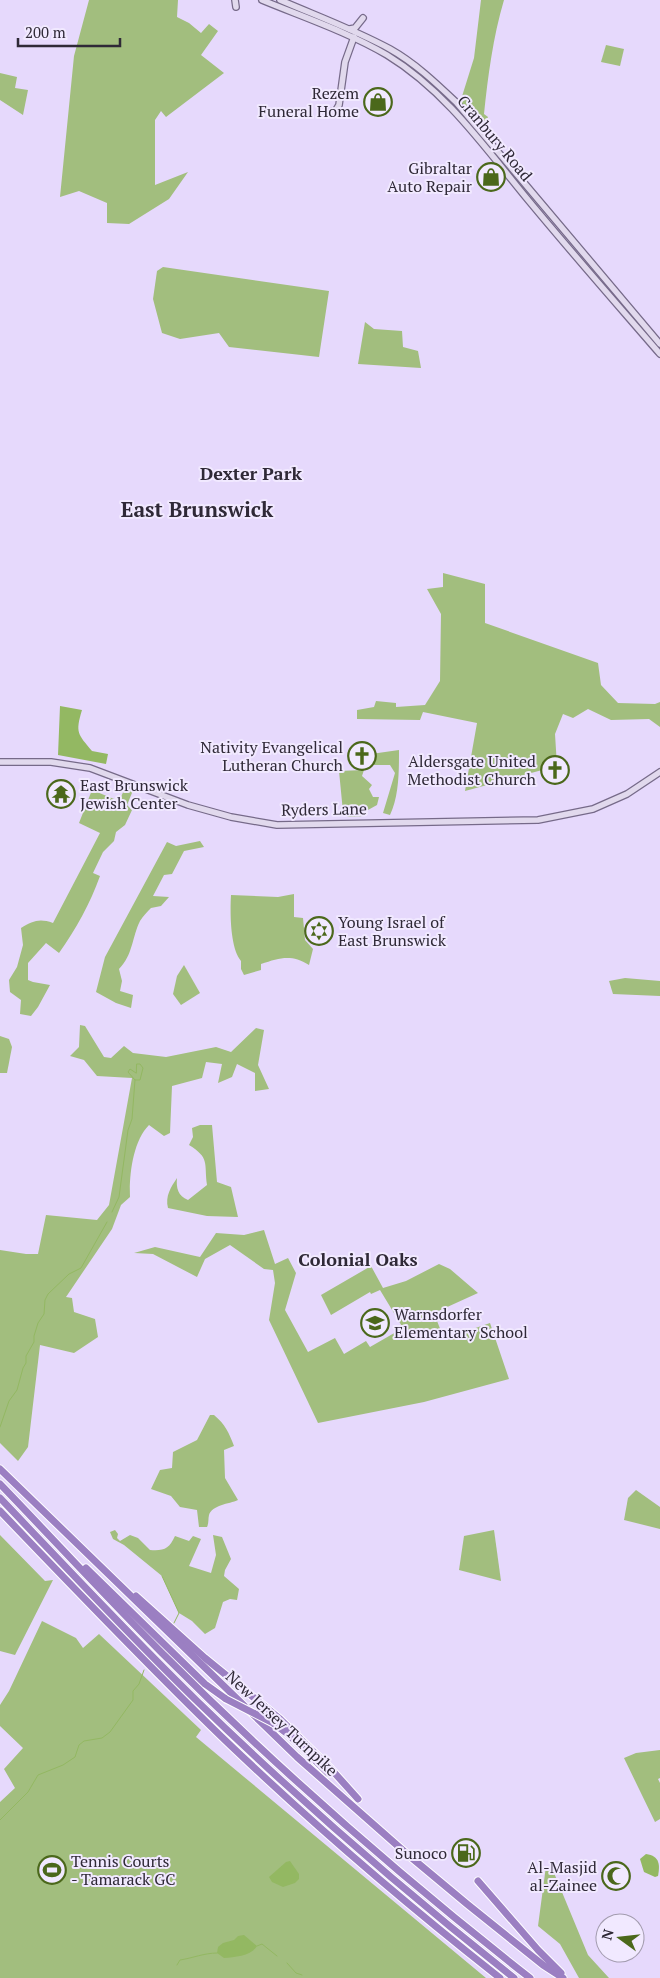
<svg xmlns="http://www.w3.org/2000/svg" width="660" height="1978" font-family="'PT Serif',serif">
<rect width="100%" height="100%" fill="#e6d9fc"/>
<!-- green -->
<g fill="#a2be7e">
<path d="M89,0H178L177,17L189,23L201,33L209,24L218,31L201,55L224,73L166,117L161,111L155,120V185L188,172L169,199L129,224L107,223V203L79,191L60,197L74,56Z"/>
<path d="M481,0H504C493,37 488,76 484,114L488,117L482,132L459,106L474,58Z"/>
<path d="M606,45L624,49L620,66L601,62Z"/>
<path d="M0,73L17,77L15,88L28,90L23,115L0,100Z"/>
<path d="M163,267L329,291L319,357L229,347L219,333L180,339L162,333L153,299L157,271Z"/>
<path d="M365,322L374,329L402,331L403,347L418,351L421,368L358,364Z"/>
<path d="M443,573L485,584V623L598,663L601,685L618,703L655,704L660,702V727L649,719L611,720L588,709L573,718L563,714L555,734L557,766L465,791L477,723L423,712L420,720L357,719V710L374,707L376,701L396,703V707L425,705L440,681L441,614L427,589L443,587Z"/>
<path d="M399,750C399,772 399,796 390,815L383,813L395,773L390,765H371V754Z"/>
<path d="M364,770L362,776L372,785L369,789L373,797H379L377,805L368,810L364,816L348,817L343,812L339,771Z"/>
<path d="M127,784L134,788L127,805L132,810L125,825L116,832L114,841L103,852L93,873L100,876C90,904 76,929 59,953L46,943L28,963V980L33,982L50,985L38,1007L31,1016L20,1014L21,1000L10,992L9,980L17,967L23,945L21,928C33,921 39,918 53,923L100,833L79,823L92,790L119,801Z"/>
<path d="M200,841L204,847L184,851L172,874L164,875L153,896L169,897L161,906L151,908C147,912 143,916 140,921C132,937 133,955 119,969L122,981L120,991L133,995L131,1008L116,1003L96,992L105,957L167,842L176,846Z"/>
<path d="M294,894V917L303,918L305,940L313,949L309,965C291,954 280,958 261,964V970L244,975L241,969V961C230,948 230,912 231,895L278,897Z"/>
<path d="M184,965L200,993L181,1005L173,994L177,976Z"/>
<path d="M625,978L660,981V996L613,994L609,981Z"/>
<path d="M80,1025L85,1026L104,1057L111,1058L124,1046L133,1053L166,1057L216,1047L231,1052L256,1028L264,1030L258,1065L269,1089L255,1091V1073L237,1064L232,1077L218,1083L222,1064L206,1062L202,1078L172,1086L170,1133L164,1136L149,1125C133,1141 129,1175 130,1197L121,1205L112,1229L66,1297L72,1298L74,1312L95,1319L98,1337L74,1353L40,1345L28,1447L18,1461L0,1443V1250L26,1254H38L46,1215L97,1220L109,1205L132,1078L97,1076L84,1060L70,1056L79,1047Z"/>
<path d="M0,1036L9,1039L12,1047L7,1073H0Z"/>
<path d="M200,1125H212L217,1182L231,1187L238,1217L207,1216L168,1208C165,1196 171,1187 177,1178C176,1188 178,1196 188,1200L207,1185C204,1163 210,1158 189,1145L193,1137L192,1128Z"/>
<path d="M264,1230L275,1264L288,1258L296,1273L285,1310L308,1352L335,1338L344,1354L366,1341L370,1347L403,1328L380,1290L371,1294L370,1292L331,1315L321,1295L371,1266L383,1288L406,1281L439,1264L450,1269L478,1293L434,1313L444,1339L490,1323L509,1379L424,1402L318,1423L269,1320L275,1283L273,1270L264,1269L230,1245L205,1259L197,1277L153,1254L134,1253L155,1247L200,1257L216,1233L244,1235Z"/>
<path d="M210,1415H214C225,1424 229,1433 234,1446L224,1450L225,1478L238,1500C229,1504 212,1505 209,1515C208,1519 209,1523 207,1527H199L197,1510L180,1507L171,1496L151,1489L160,1470L172,1468L173,1452L197,1440Z"/>
<path d="M636,1490L660,1507V1529L624,1520L628,1498Z"/>
<path d="M115,1530L118,1534L117,1538L120,1541L130,1535L138,1538L150,1550C164,1551 169,1549 175,1536L189,1541L193,1536L201,1539L189,1566L211,1573L216,1555L213,1535L222,1537L231,1559L225,1570L224,1576L239,1589L237,1600L230,1599L223,1602L215,1628L205,1634L192,1621L179,1613L162,1576L124,1545L113,1539L110,1532Z"/>
<path d="M494,1530L501,1581L459,1570L464,1536Z"/>
<path d="M0,1535L45,1581L53,1580L15,1655L0,1651Z"/>
<path d="M42,1621L76,1638L83,1648L99,1634L201,1730L196,1737L486,1978H0V1802L15,1788L4,1769L23,1748L0,1726V1705L9,1691Z"/>
<path d="M660,1750V1778L658,1779L660,1783V1819L655,1822L624,1758L636,1753Z"/>
<path d="M546,1866L552,1868L588,1955L609,1978H579L560,1944L538,1926Z"/>
</g>
<!-- water -->
<g fill="#93b862">
<path d="M60,706L82,710C75,733 78,734 92,751L108,754L106,764L58,755Z"/>
<path d="M646,1854C660,1856 660,1865 658,1876L655,1877L644,1872L640,1859Z"/>
<path d="M290,1861L299,1874V1879L295,1883L283,1887L272,1882L269,1877L286,1862Z"/>
<path d="M244,1935L257,1946C251,1956 235,1957 224,1958L217,1953L218,1947L223,1943L234,1940L238,1936Z"/>
</g>
<g fill="none" stroke-linecap="round" stroke-linejoin="round">
<!-- stream -->
<g stroke="#93b862" stroke-width="1">
<path d="M137,1064H140L143,1068L140,1080H135L128,1072L130,1069L136,1073Z"/>
<path d="M112,1212L119,1197L128,1130L132,1119L135,1080"/>
<path d="M0,1427L9,1401L17,1390L23,1368L26,1363V1356L34,1342V1336L38,1323L44,1314L45,1300L48,1294L69,1274L81,1268L107,1222"/>
<path d="M162,1576L179,1613L174,1623"/>
<path d="M0,1820L28,1792L38,1775L63,1765L75,1757L79,1745L84,1741L102,1738L110,1732L133,1700V1691L139,1684L144,1670"/>
<path d="M257,1946L262,1944L277,1956"/>
<path d="M287,1963L296,1973L302,1975"/>
<path d="M177,1965L180,1960C193,1958 204,1953 217,1953"/>
</g>
<defs>
<g id="secondary">
<path d="M235,0L236,7"/>
<path d="M262,0C303,17 348,32 387,55C446,91 486,149 529,201C572,253 616,303 660,354"/>
<path d="M280,0C317,16 355,30 390,49C415,63 436,83 456,102L660,344"/>
<path d="M350,29L355,28L363,18"/>
<path d="M328,113L336,110L339,105L345,62L354,37"/>
<path d="M0,762H51L90,768L188,805L231,817L277,825L538,820L593,809L627,794L660,772"/>
</g>
<g id="motorway">
<path d="M0,1469L297,1757L407,1854L467,1904L543,1965L563,1978"/>
<path d="M0,1484C54,1540 107,1598 162,1653C278,1769 401,1877 530,1978"/>
<path d="M0,1498C65,1566 130,1636 198,1702C298,1799 404,1891 514,1978"/>
<path d="M0,1511C75,1589 150,1668 228,1743C314,1825 406,1904 500,1978"/>
<path d="M86,1568L205,1684L226,1699"/>
<path d="M136,1596L205,1658L280,1719L331,1769L358,1799"/>
<path d="M273,1723L289,1735L328,1773"/>
<path d="M478,1881L538,1950L561,1973"/>
</g>
</defs>
<!-- secondary casing -->
<use href="#secondary" stroke="#766a89" stroke-width="8"/>
<!-- motorway casing -->
<use href="#motorway" stroke="#fff" stroke-width="9"/>
<!-- secondary -->
<use href="#secondary" stroke="#e1d9ed" stroke-width="5.5"/>
<!-- motorway -->
<use href="#motorway" stroke="#9b7fc2" stroke-width="7"/>
<defs>
<path id="motorway-bridge" d="M226,1699L273,1723"/>
</defs>
<!-- motorway-bridge casing -->
<use href="#motorway-bridge" stroke="#fff" stroke-width="9" stroke-linecap="butt"/>
<!-- motorway-bridge -->
<use href="#motorway-bridge" stroke="#9b7fc2" stroke-width="7"/>
</g>
<!-- icons -->
<defs>
<symbol id="shop-ring" viewBox="-11 -11 22 22"><circle r="9.5" fill="#f1e9ff" stroke="#4b681b" stroke-width="1.5"/><path d="M-5-2.5h2.3a2.7 3.5 0 0 1 5.4 0H5L5.5 6h-11ZM-1.5-2.5h3a1.5 2.3 0 0 0-3 0Z" fill="#4b681b"/></symbol>
<symbol id="church-ring" viewBox="-11 -11 22 22"><circle r="9.5" fill="#f1e9ff" stroke="#4b681b" stroke-width="1.5"/><path d="M-1.2-6h2.4v3.5h3.3v2.4h-3.3V6h-2.4V-.1h-3.3v-2.4h3.3Z" fill="#4b681b"/></symbol>
<symbol id="temple-ring" viewBox="-11 -11 22 22"><circle r="9.5" fill="#f1e9ff" stroke="#4b681b" stroke-width="1.5"/><path d="M0-6L5-2H3V0L6.5 2.5H4V6H1.5V3h-3V6H-4V2.5H-6.5L-3 0V-2H-5Z" fill="#4b681b"/></symbol>
<symbol id="synagogue-ring" viewBox="-11 -11 22 22"><circle r="9.5" fill="#f1e9ff" stroke="#4b681b" stroke-width="1.5"/><path d="M0-6.5L5.6 3.2H-5.6ZM0 6.5L5.6-3.2H-5.6Z" fill="#4b681b"/></symbol>
<symbol id="school-ring" viewBox="-11 -11 22 22"><circle r="9.5" fill="#f1e9ff" stroke="#4b681b" stroke-width="1.5"/><path d="M0-5L7-2L0 1L-7-2ZM-4 1L0 2.5L4 1V4Q0 6-4 4Z" fill="#4b681b"/></symbol>
<symbol id="fuel-ring" viewBox="-11 -11 22 22"><circle r="9.5" fill="#f1e9ff" stroke="#4b681b" stroke-width="1.5"/><path d="M-5.5-6h7V0h2V4h1.3V-2.5L3-4.5l.8-.8L6-3V5H2.5V1h-1V6h-7ZM-4.2-4.7v3.2H.2V-4.7Z" fill="#4b681b"/></symbol>
<symbol id="stadium-ring" viewBox="-11 -11 22 22"><circle r="9.5" fill="#f1e9ff" stroke="#4b681b" stroke-width="1.5"/><path d="M0-5a6.5 5 0 1 0 0 10a6.5 5 0 1 0 0-10ZM-3.5-1.8h7v3.6h-7Z" fill="#4b681b"/></symbol>
<symbol id="mosque-ring" viewBox="-11 -11 22 22"><circle r="9.5" fill="#f1e9ff" stroke="#4b681b" stroke-width="1.5"/><path d="M3.5-4.9A6 6 0 1 0 3.5 4.9A5 5 0 1 1 3.5-4.9Z" fill="#4b681b"/></symbol>
</defs>
<g fill-rule="evenodd">
<use href="#shop-ring" x="362" y="86" width="32" height="32"/>
<use href="#shop-ring" x="475" y="161" width="32" height="32"/>
<use href="#church-ring" x="346" y="740" width="32" height="32"/>
<use href="#church-ring" x="539" y="754" width="32" height="32"/>
<use href="#temple-ring" x="45" y="778" width="32" height="32"/>
<use href="#synagogue-ring" x="303" y="915" width="32" height="32"/>
<use href="#school-ring" x="359" y="1307" width="32" height="32"/>
<use href="#fuel-ring" x="450" y="1837" width="32" height="32"/>
<use href="#stadium-ring" x="36" y="1854" width="32" height="32"/>
<use href="#mosque-ring" x="600" y="1860" width="32" height="32"/>
</g>
<g text-anchor="middle" stroke-width="4" stroke-linejoin="round" paint-order="stroke">
<!-- poi labels -->
<g font-size="16" fill="#2f2937" stroke="#f1e9ff" text-anchor="end">
<text x="359" y="99">Rezem<tspan x="359" dy="18">Funeral Home</tspan></text>
<text x="472" y="174">Gibraltar<tspan x="472" dy="18">Auto Repair</tspan></text>
<text x="343" y="753">Nativity Evangelical<tspan x="343" dy="18">Lutheran Church</tspan></text>
<text x="536" y="767">Aldersgate United<tspan x="536" dy="18">Methodist Church</tspan></text>
<text x="80" y="791" text-anchor="start">East Brunswick<tspan x="80" dy="18">Jewish Center</tspan></text>
<text x="338" y="928" text-anchor="start">Young Israel of<tspan x="338" dy="18">East Brunswick</tspan></text>
<text x="394" y="1320" text-anchor="start">Warnsdorfer<tspan x="394" dy="18">Elementary School</tspan></text>
<text x="447" y="1859">Sunoco</text>
<text x="71" y="1867" text-anchor="start">Tennis Courts<tspan x="71" dy="18">- Tamarack GC</tspan></text>
<text x="597" y="1873">Al-Masjid<tspan x="597" dy="18">al-Zainee</tspan></text>
</g>
<!-- street labels -->
<g font-size="16" fill="#2f2937" stroke="#f1e9ff">
<text transform="translate(495 138) rotate(50)" y="6">Cranbury Road</text>
<text transform="translate(324 809) rotate(-1)" y="6">Ryders Lane</text>
<text transform="translate(282 1723) rotate(43)" y="6">New Jersey Turnpike</text>
</g>
<!-- neighbourhood labels -->
<g font-size="18" font-weight="bold" fill="#2f2937" stroke="#f1e9ff">
<text x="251" y="480">Dexter Park</text>
<text x="358" y="1266">Colonial Oaks</text>
</g>
<!-- district labels -->
<g font-size="21" font-weight="bold" fill="#2f2937" stroke="#f1e9ff">
<text x="197" y="517">East Brunswick</text>
</g>
</g>
<!-- north arrow -->
<g transform="translate(620 1938) rotate(285)"><circle r="24" fill="#f1e9ff" stroke="#a39caf"/>
<path d="M0-4L9 19L0 12L-9 19Z" fill="#4b681b"/>
<text y="-8" font-size="14" font-weight="bold" text-anchor="middle" fill="#2f2937">N</text>
</g>
<!-- scale -->
<path d="M18 38v8h102v-8" fill="none" stroke="#2f2937" stroke-width="2.5"/>
<text x="25" y="38" font-size="15" fill="#2f2937" stroke="#f1e9ff" stroke-width="4" paint-order="stroke">200 m</text>
</svg>
